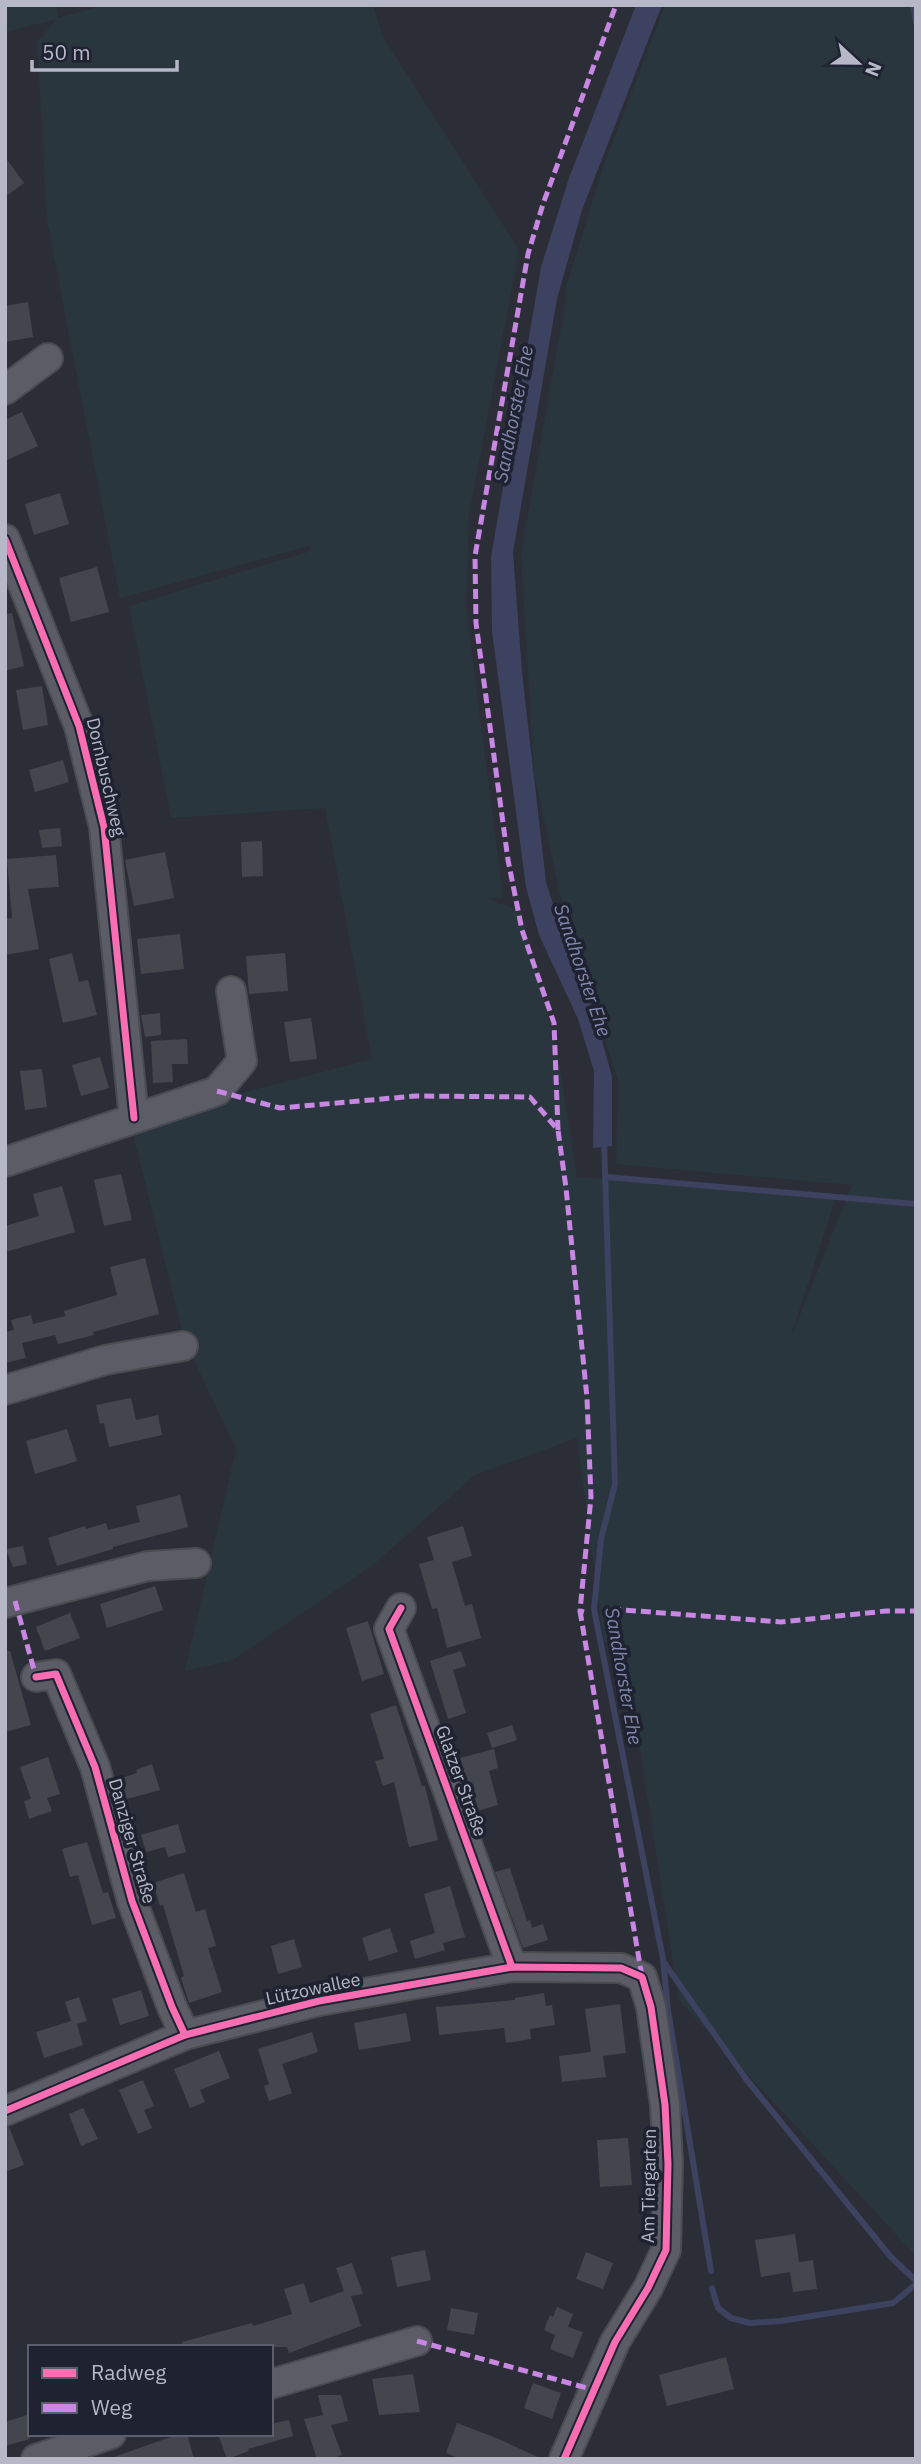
<svg xmlns="http://www.w3.org/2000/svg" width="921" height="2464" font-family="'IBM Plex Sans',sans-serif">
<rect width="100%" height="100%" fill="#2c2e37"/>
<!-- green -->
<path fill="#29363d" d="M5,5H56L58,18L106,5H373L383,37L519,250L469,514L466,607L503,898H485L520,911L557,1051L577,1177L837,1194L788,1345L852,1185L616,1164L618,1080L566,922L534,773L521,554L566,299V288L602,170L665,5H916V2256L679,2000L623,1640L604,1642L577,1438L475,1475L373,1565L233,1660L185,1671L236,1449L184,1339L130,1122L372,1059L325,808L171,818L129,606L311,551L309,546L120,598L47,221L37,42L57,19L5,32Z"/>
<!-- water -->
<path fill="#3c425f" d="M636,5H662L582,210L557,299L513,552L522,672L546,882L571,961L596,1018L612,1077V1146L593,1148L594,1071L578,1019L539,935L526,887L492,631L491,557L541,267L569,178Z"/>
<g fill="none" stroke-linecap="round" stroke-linejoin="round">
<!-- stream -->
<g stroke="#3c425f" stroke-width="6">
<path d="M913,5L916,23"/>
<path d="M604,1140L615,1484L601,1539L594,1609L663,1959L668,2010L711,2271"/>
<path d="M606,1177L916,1204"/>
<path d="M665,1964L746,2079L890,2256L916,2281"/>
<path d="M712,2288L718,2308L731,2318L750,2323L781,2321L893,2303L916,2284"/>
</g>
</g>
<!-- building -->
<g fill="#44464e">
<path d="M5,157L24,183L5,197Z"/>
<path d="M28,302L33,337L5,342V306Z"/>
<path d="M22,412L38,446L5,461V420Z"/>
<path d="M60,493L69,524L34,535L25,504Z"/>
<path d="M97,567L109,612L71,622L59,578Z"/>
<path d="M12,613L24,666L5,671V614Z"/>
<path d="M42,686L48,725L23,730L16,690Z"/>
<path d="M63,760L69,782L35,792L29,770Z"/>
<path d="M60,828L62,846L42,848L39,830Z"/>
<path d="M262,841L263,876L242,877L241,842Z"/>
<path d="M165,852L174,898L134,906L125,860Z"/>
<path d="M56,855L59,887L28,889L39,949L5,955V919L12,918L7,859Z"/>
<path d="M180,934L184,969L141,974L137,939Z"/>
<path d="M72,953L79,982L88,980L97,1015L63,1023L49,959Z"/>
<path d="M285,953L288,991L249,994L246,956Z"/>
<path d="M160,1013L161,1035L145,1037L141,1015Z"/>
<path d="M311,1018L317,1059L290,1062L284,1022Z"/>
<path d="M187,1039L188,1064H172L173,1082L153,1083L151,1041Z"/>
<path d="M100,1057L109,1088L81,1096L72,1065Z"/>
<path d="M42,1069L47,1107L25,1110L20,1071Z"/>
<path d="M121,1174L132,1220L104,1226L94,1180Z"/>
<path d="M62,1186L75,1232L5,1252V1226L39,1216L33,1194Z"/>
<path d="M145,1258L159,1314L93,1332L94,1335L58,1344L55,1335L22,1343L26,1358L5,1363V1332L14,1330L11,1320L31,1315L33,1324L65,1316L64,1311L117,1295L110,1267Z"/>
<path d="M131,1398L136,1420L158,1415L162,1435L109,1447L104,1423L100,1424L96,1405Z"/>
<path d="M67,1429L77,1461L35,1474L26,1441Z"/>
<path d="M180,1495L188,1527L113,1547V1549L57,1566L48,1538L85,1526L86,1529L106,1523L108,1530L140,1522L136,1506Z"/>
<path d="M463,1526L472,1556L452,1562L465,1606L472,1604L481,1638L447,1648L437,1608L432,1609L419,1564L434,1560L427,1537Z"/>
<path d="M23,1546L27,1564L13,1567L6,1549Z"/>
<path d="M155,1586L163,1610L107,1628L100,1604Z"/>
<path d="M70,1613L80,1638L45,1651L36,1627Z"/>
<path d="M368,1621L384,1674L362,1681L346,1628Z"/>
<path d="M5,1651H10L31,1725L5,1732Z"/>
<path d="M461,1651L466,1666L453,1670L466,1713L448,1719L430,1661Z"/>
<path d="M396,1705L422,1786H425L438,1840L409,1847L394,1782L383,1786L375,1761L384,1759L370,1714Z"/>
<path d="M512,1725L517,1740L492,1748L487,1733Z"/>
<path d="M494,1749L498,1768L489,1771L498,1805L474,1812L460,1758Z"/>
<path d="M48,1757L60,1794L47,1798L52,1811L29,1819L24,1801L31,1799L20,1767Z"/>
<path d="M152,1764L160,1790L123,1800L116,1780L137,1773L136,1770Z"/>
<path d="M178,1824L186,1852L168,1857L165,1847L146,1852L141,1835Z"/>
<path d="M87,1842L103,1893L108,1892L116,1918L92,1925L78,1875L70,1877L62,1849Z"/>
<path d="M510,1868L527,1921L530,1920L532,1928L543,1924L548,1940L523,1948L495,1872Z"/>
<path d="M184,1873L196,1912L205,1909L216,1946L208,1948L222,1992L189,2003L181,1978L184,1976L163,1905L160,1906L153,1883Z"/>
<path d="M450,1886L465,1937L443,1943L445,1950L415,1959L410,1941L435,1933L424,1894Z"/>
<path d="M390,1928L398,1952L369,1961L362,1938Z"/>
<path d="M294,1939L302,1967L278,1974L271,1946Z"/>
<path d="M141,1990L149,2016L120,2025L112,1999Z"/>
<path d="M544,1993L546,2006L552,2005L555,2025L530,2029L531,2039L506,2043L504,2028L439,2035L436,2007L515,2000V1998Z"/>
<path d="M79,1997L87,2021L77,2024L83,2045L44,2058L36,2032L71,2021L65,2002Z"/>
<path d="M620,2004L626,2053L603,2056L606,2077L562,2082L559,2056L591,2052L585,2009Z"/>
<path d="M406,2013L411,2041L359,2050L354,2023Z"/>
<path d="M312,2032L318,2052L282,2064L292,2093L269,2101L264,2086L269,2084L258,2049Z"/>
<path d="M219,2051L230,2078L200,2090L205,2102L190,2108L174,2069Z"/>
<path d="M143,2080L154,2106L144,2110L152,2128L138,2134L119,2090Z"/>
<path d="M83,2108L98,2139L81,2146L69,2114Z"/>
<path d="M5,2127H9L24,2165L5,2172Z"/>
<path d="M628,2138L632,2185L600,2187L597,2140Z"/>
<path d="M795,2234L799,2262L813,2260L817,2289L793,2292L790,2272L761,2277L755,2240Z"/>
<path d="M425,2250L431,2280L397,2287L391,2257Z"/>
<path d="M586,2252L613,2263L603,2289L576,2279Z"/>
<path d="M352,2263L363,2294L351,2296L361,2326L289,2353L287,2347H183L182,2342L252,2323L253,2326L292,2314L284,2289L304,2283L310,2303L344,2291L336,2268Z"/>
<path d="M557,2307L573,2314L568,2327L583,2332L573,2358L550,2349L555,2335L544,2330L550,2315L553,2317Z"/>
<path d="M451,2308L478,2313L474,2335L447,2330Z"/>
<path d="M726,2357L734,2389L667,2406L659,2375Z"/>
<path d="M413,2374L420,2412L379,2415L372,2379Z"/>
<path d="M533,2383L561,2393L552,2419L524,2408Z"/>
<path d="M318,2395H341L348,2421L331,2425L342,2455L330,2459H317L304,2419L323,2415Z"/>
<path d="M30,2414V2439L5,2446V2422Z"/>
<path d="M289,2420L293,2436L248,2449L249,2451L227,2459L218,2434H271V2424Z"/>
<path d="M457,2423L499,2439L542,2459H461L446,2453Z"/>
<path d="M179,2434H187L194,2459H114V2457Z"/>
</g>
<g fill="none" stroke-linecap="round" stroke-linejoin="round">
<defs>
<g id="minor">
<path d="M5,390L48,358"/>
<path d="M5,539L79,726L104,827L134,1118"/>
<path d="M5,1162L217,1091L242,1061L231,991"/>
<path d="M5,1390L105,1360L183,1346"/>
<path d="M5,1603L148,1566L196,1563"/>
<path d="M401,1608L389,1629L512,1967"/>
<path d="M36,1677L56,1674L95,1767L132,1901L172,2007L185,2035"/>
<path d="M5,2111L185,2035L319,2001L512,1967L621,1968L642,1977L651,2007L665,2105L668,2164L666,2250L648,2288L615,2342L564,2459"/>
<path d="M271,2384L417,2341"/>
<path d="M36,2459L111,2434"/>
</g>
</defs>
<!-- minor casing -->
<use href="#minor" stroke="#494b51" stroke-width="32"/>
<!-- minor -->
<use href="#minor" stroke="#5b5c65" stroke-width="28"/>
<!-- quiet -->
<g stroke="#c787e3" stroke-width="5" stroke-dasharray="10 5" stroke-linecap="butt">
<path d="M217,1091L280,1108L416,1096L530,1097L558,1130L566,1188L587,1398L591,1497L580,1611L584,1612"/>
<path d="M558,1130L554,1023L522,930L508,860L476,623L475,556L528,254L543,204L616,5"/>
<path d="M15,1601L36,1677"/>
<path d="M611,1609L781,1622L886,1611H916"/>
<path d="M580,1611L642,1977"/>
<path d="M417,2341L594,2390"/>
</g>
<defs>
<g id="cycleway">
<path d="M5,539L79,726L104,827L134,1118"/>
<path d="M401,1608L389,1629L512,1967"/>
<path d="M36,1677L56,1674L95,1767L132,1901L172,2007L185,2035"/>
<path d="M5,2111L185,2035L319,2001L512,1967L621,1968L642,1977L651,2007L665,2105L668,2164L666,2250L648,2288L615,2342L564,2459"/>
</g>
</defs>
<!-- cycleway casing -->
<use href="#cycleway" stroke="#1f2231" stroke-width="11"/>
<!-- cycleway -->
<use href="#cycleway" stroke="#f96db3" stroke-width="7"/>
</g>
<g text-anchor="middle" stroke-width="7" stroke-linejoin="round" paint-order="stroke">
<!-- street labels -->
<g font-size="18" fill="#b6b8c7" stroke="#1f2231">
<text transform="translate(106 777) rotate(77)" y="6">Dornbuschweg</text>
<text transform="translate(461 1781) rotate(70)" y="6">Glatzer Straße</text>
<text transform="translate(132 1841) rotate(74)" y="6">Danziger Straße</text>
<text transform="translate(313 1989) rotate(-12)" y="6">Lützowallee</text>
<text transform="translate(649 2186) rotate(-89)" y="6">Am Tiergarten</text>
</g>
<!-- water labels -->
<g font-size="19" font-style="italic" fill="#8188ab" stroke="#1f2231">
<text transform="translate(513 414) rotate(-79)" y="7">Sandhorster Ehe</text>
<text transform="translate(583 970) rotate(71)" y="7">Sandhorster Ehe</text>
<text transform="translate(624 1676) rotate(80)" y="7">Sandhorster Ehe</text>
</g>
</g>
<!-- border -->
<rect width="921" height="2464" fill="none" stroke="#b6b8c7" stroke-width="14"/>
<!-- legend -->
<rect x="28" y="2345" width="245" height="91" fill="#1f2231" stroke="#5b5e6d" stroke-width="2"/>
<rect x="42" y="2368" width="35" height="10" fill="#f96db3" stroke="#5b5e6d" stroke-width="2"/>
<text x="91" y="2380" font-size="21" fill="#b6b8c7">Radweg</text>
<rect x="42" y="2403" width="35" height="10" fill="#c787e3" stroke="#5b5e6d" stroke-width="2"/>
<text x="91" y="2415" font-size="21" fill="#b6b8c7">Weg</text>
<!-- north arrow -->
<g transform="translate(858 63) rotate(112)" stroke="#1f2231" stroke-width="5" paint-order="stroke">
<path d="M0-5L12 26L0 18L-12 26Z" fill="#b6b8c7"/>
<text y="-10" font-size="19" font-weight="bold" text-anchor="middle" fill="#b6b8c7">N</text>
</g>
<!-- scale -->
<path d="M32 60v10h145v-10" fill="none" stroke="#b6b8c7" stroke-width="3.5"/>
<text x="42" y="60" font-size="21" fill="#b6b8c7" stroke="#1f2231" stroke-width="5" paint-order="stroke">50 m</text>
</svg>
